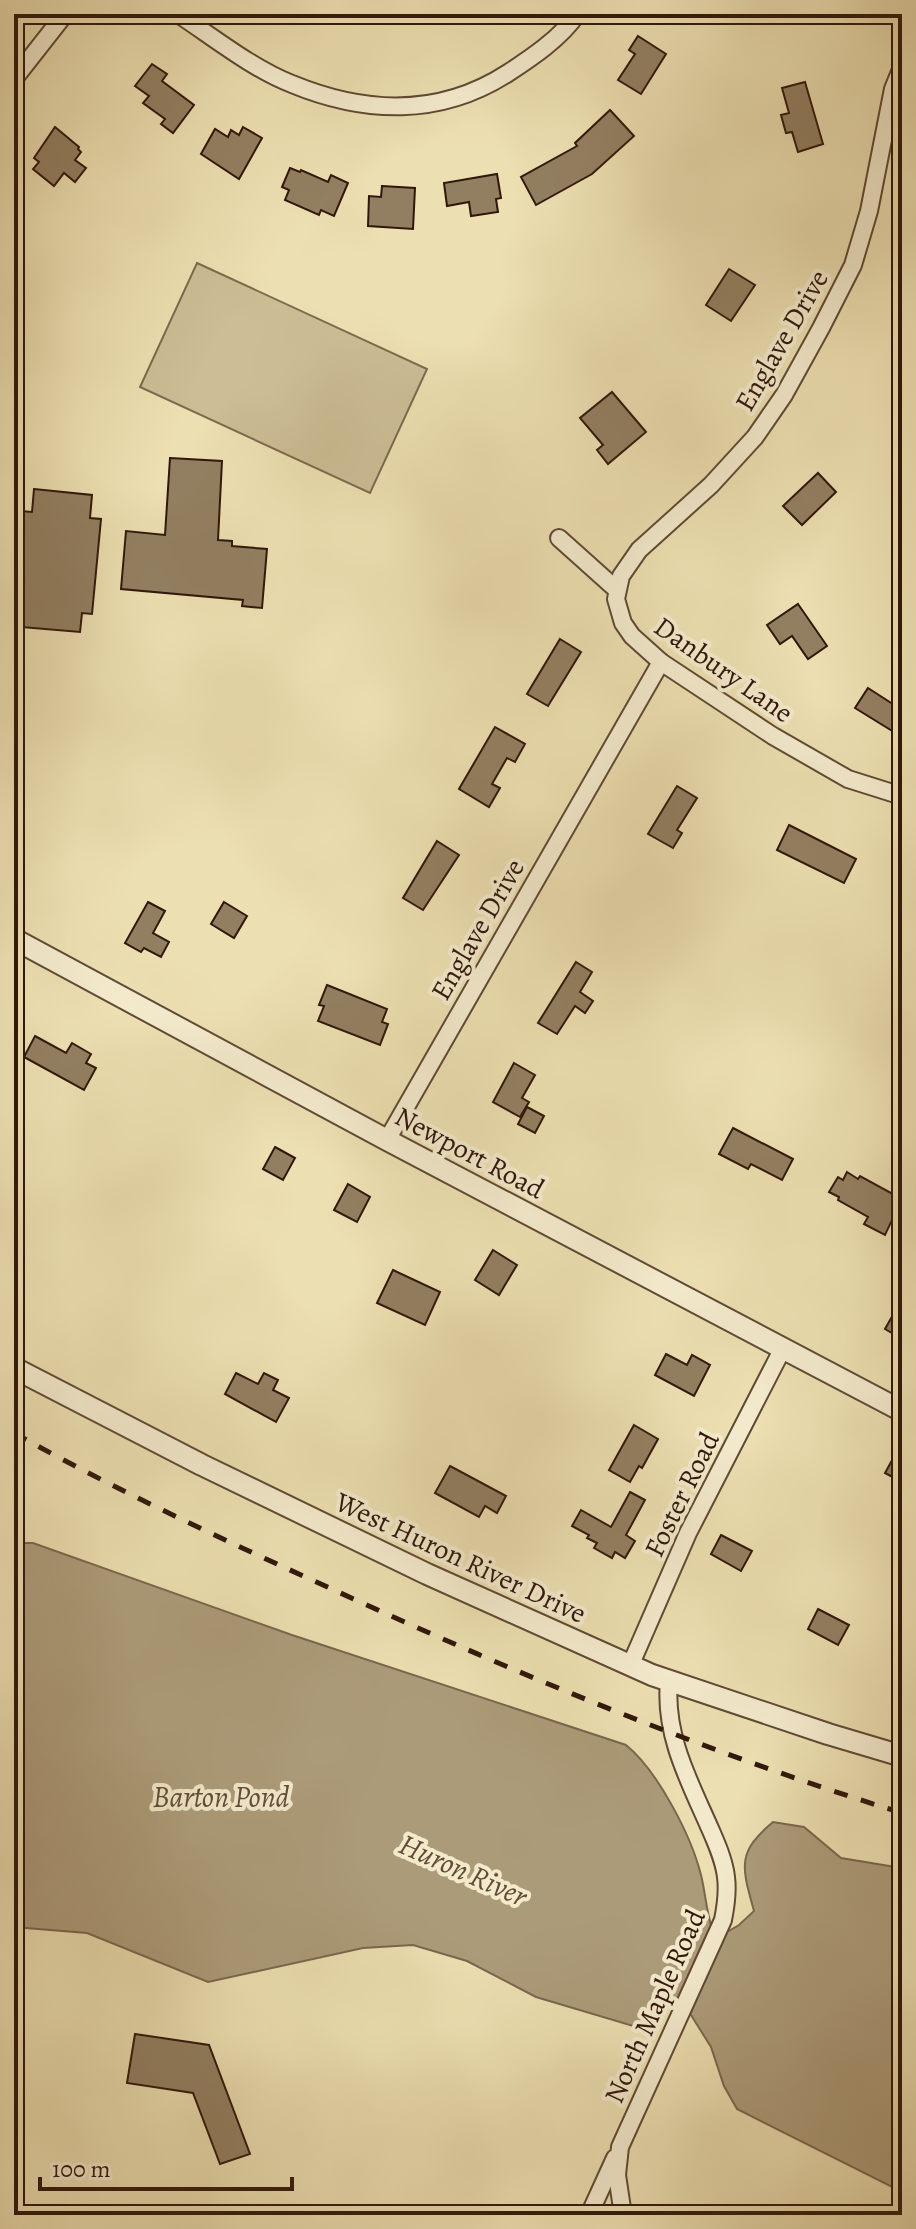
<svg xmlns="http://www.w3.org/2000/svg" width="916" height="2229" font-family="Alegreya,serif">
<rect width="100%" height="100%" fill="#ecdfb1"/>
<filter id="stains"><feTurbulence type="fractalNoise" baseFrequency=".0025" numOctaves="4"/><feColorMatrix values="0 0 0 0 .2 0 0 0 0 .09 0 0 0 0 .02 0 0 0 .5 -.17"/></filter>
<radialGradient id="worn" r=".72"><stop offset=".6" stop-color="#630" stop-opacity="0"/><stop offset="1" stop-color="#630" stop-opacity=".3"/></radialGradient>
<!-- pitch -->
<path fill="#ccbd95" stroke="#7e6a50" stroke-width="2" d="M197,263L427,369L370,493L140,387Z"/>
<!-- water -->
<path fill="#ac9b79" stroke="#7b664d" stroke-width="2" d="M14,1543H33L292,1635L626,1745C657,1770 691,1835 701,1875C705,1891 706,1908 711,1925L727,1932L739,1925L754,1911C742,1867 736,1853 773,1822L804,1827L841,1858L902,1868V2192L737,2109L724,2086L711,2047L691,2015L673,2006L657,2010L633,2026L536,1997L467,1961L413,1945L363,1948L208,1982L87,1933L14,1927Z"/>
<!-- building -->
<g fill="#927f61" stroke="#31170b" stroke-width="2">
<path d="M638,36L666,54L641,94L618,80L635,54L629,50Z"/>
<path d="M152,64L167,74L162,81L194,105L173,133L161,124L165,119L143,103L149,96L135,86Z"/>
<path d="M805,82L823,144L798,152L792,132L786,133L781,115L789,113L782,88Z"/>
<path d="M610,110L634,136L592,174L536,205L521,177L577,146L575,143Z"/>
<path d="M55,127L79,147L78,149L81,152L75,160L86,168L75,182L64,173L54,186L33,169L39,162L34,158Z"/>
<path d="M243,127L262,138L239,179L201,154L215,129L228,137L231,130L239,135Z"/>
<path d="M290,168L300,172L301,170L328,182L331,175L348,183L334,216L321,210L319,215L285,200L289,190L282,187Z"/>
<path d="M497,174L501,198L496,199L498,212L471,216L469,202L447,206L444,183Z"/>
<path d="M382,186L415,188L413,229L368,226L369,196L381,197Z"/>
<path d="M729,269L755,285L731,321L706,305Z"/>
<path d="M612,392L646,432L608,464L597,450L603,445L580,418Z"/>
<path d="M170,458L222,461L218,540L232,541V546L267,549L262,608L242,606L243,600L121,589L126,531L165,535Z"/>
<path d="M818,473L836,492L802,525L783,506Z"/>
<path d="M34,489L92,495L90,518L101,519L92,614L82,613L80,632L22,627L23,609L14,608L21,511L32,512Z"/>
<path d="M798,604L827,646L808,659L792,636L780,644L767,625Z"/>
<path d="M560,639L581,652L548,706L527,694Z"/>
<path d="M868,688L902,710V737L855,708Z"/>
<path d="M495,727L525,744L515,762L507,758L492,784L500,788L489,807L459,789Z"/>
<path d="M677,786L697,798L677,830L682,833L673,848L648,834Z"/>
<path d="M789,825L856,859L844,883L777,850Z"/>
<path d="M437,841L459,855L423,910L403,898Z"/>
<path d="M148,902L165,911L153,933L169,942L161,957L144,948L141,952L125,943Z"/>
<path d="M224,902L247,916L234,938L211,924Z"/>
<path d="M576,962L592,972L580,992L593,1001L585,1013L575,1006L557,1034L538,1023Z"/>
<path d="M327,985L387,1009L382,1022L388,1024L380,1045L318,1021L324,1006L319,1005Z"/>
<path d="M35,1036L66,1053L72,1043L91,1054L86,1063L96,1068L84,1090L24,1057Z"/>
<path d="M514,1063L535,1075L522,1098L529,1102L520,1117L493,1102Z"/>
<path d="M527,1107L544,1116L535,1133L518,1124Z"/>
<path d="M733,1128L793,1159L782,1180L751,1164L748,1169L719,1154Z"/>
<path d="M275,1147L295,1158L283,1180L263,1169Z"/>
<path d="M847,1172L858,1179L860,1176L902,1199L885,1235L864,1224L868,1217L838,1200L839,1197L829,1192L838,1177L843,1180Z"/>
<path d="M348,1184L370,1197L357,1222L334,1210Z"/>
<path d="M493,1250L517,1265L499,1295L475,1280Z"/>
<path d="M393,1270L440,1292L425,1325L377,1303Z"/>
<path d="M902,1299V1339L885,1329Z"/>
<path d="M666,1354L687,1365L692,1355L710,1365L694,1396L655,1375Z"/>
<path d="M236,1373L258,1384L264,1373L278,1380L273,1390L289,1398L276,1422L225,1394Z"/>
<path d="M634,1425L658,1439L642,1468L639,1466L630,1482L609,1470Z"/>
<path d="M902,1442V1482L885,1473Z"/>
<path d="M450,1466L506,1496L497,1513L485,1506L479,1517L435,1493Z"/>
<path d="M630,1492L645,1500L626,1535L635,1541L625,1558L615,1552L612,1558L594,1548L597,1543L587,1538L589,1535L572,1526L581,1510L611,1527Z"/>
<path d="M721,1535L752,1551L741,1571L711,1554Z"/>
<path d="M818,1609L849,1625L838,1645L808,1629Z"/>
<path d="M135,2034L209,2045L250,2154L220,2164L193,2093L127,2083Z"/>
</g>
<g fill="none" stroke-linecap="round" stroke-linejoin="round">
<defs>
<g id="minor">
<path d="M178,14C213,37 253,69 292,84C365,114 440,117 508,73C531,58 561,38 577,14"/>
<path d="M902,67L893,89L869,211L853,265L821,328L784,395L755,437L711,485L639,550L621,576L616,599L623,623L632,636L661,662L773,736L848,779L902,796"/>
<path d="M14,79L65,14"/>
<path d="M559,538L617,590"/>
<path d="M387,1140L661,662"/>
<path d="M630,1666L688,1533L783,1348"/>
<path d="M589,2215L615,2158"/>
<path d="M623,2215L617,2175L620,2147L723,1920C726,1905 728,1892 726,1877C724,1859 715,1840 708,1824C688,1779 664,1733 669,1682"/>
</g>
<g id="tertiary">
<path d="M14,939L387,1140L902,1411"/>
<path d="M14,1368L202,1465L427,1574L652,1675L828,1734L902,1756"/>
</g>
</defs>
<!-- minor casing -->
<use href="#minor" stroke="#604934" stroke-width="20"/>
<!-- tertiary casing -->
<use href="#tertiary" stroke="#604934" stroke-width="24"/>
<!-- minor -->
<use href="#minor" stroke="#f3eacc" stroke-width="16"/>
<!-- tertiary -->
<use href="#tertiary" stroke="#f3eacc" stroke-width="20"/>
<!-- rail -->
<path stroke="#31170b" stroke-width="5" stroke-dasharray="14 14" stroke-linecap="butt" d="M14,1433C118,1491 226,1541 334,1590C519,1675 708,1753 902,1813"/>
</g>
<g text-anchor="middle" stroke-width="8" stroke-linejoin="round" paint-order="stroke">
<!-- street labels -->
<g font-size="28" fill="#31170b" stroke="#f3eacc">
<text transform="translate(781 340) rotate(-60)" y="10">Englave Drive</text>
<text transform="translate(724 669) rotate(35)" y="10">Danbury Lane</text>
<text transform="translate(477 929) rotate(-60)" y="10">Englave Drive</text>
<text transform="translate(470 1152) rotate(28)" y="10">Newport Road</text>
<text transform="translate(681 1494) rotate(-64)" y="10">Foster Road</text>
<text transform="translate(461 1557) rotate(25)" y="10">West Huron River Drive</text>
<text transform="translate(654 2006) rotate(-66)" y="10">North Maple Road</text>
</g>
<!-- water labels -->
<g font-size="30" font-style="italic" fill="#624c37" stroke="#f3eacc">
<text x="221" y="1807">Barton Pond</text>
<text transform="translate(463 1870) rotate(24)" y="10">Huron River</text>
</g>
</g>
<!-- margin -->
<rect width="916" height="2229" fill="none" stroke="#ecdfb1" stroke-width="48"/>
<rect x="16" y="16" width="884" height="2197" fill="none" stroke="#31170b" stroke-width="4"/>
<rect x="24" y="24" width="868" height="2181" fill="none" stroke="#31170b" stroke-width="2"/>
<!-- scale -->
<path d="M40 2177v12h252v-12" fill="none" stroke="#31170b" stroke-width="4"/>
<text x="52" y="2177" font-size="24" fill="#31170b" stroke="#f3eacc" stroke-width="6" paint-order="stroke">100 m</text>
<rect width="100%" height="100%" filter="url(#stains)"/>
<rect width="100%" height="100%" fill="url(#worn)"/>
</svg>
